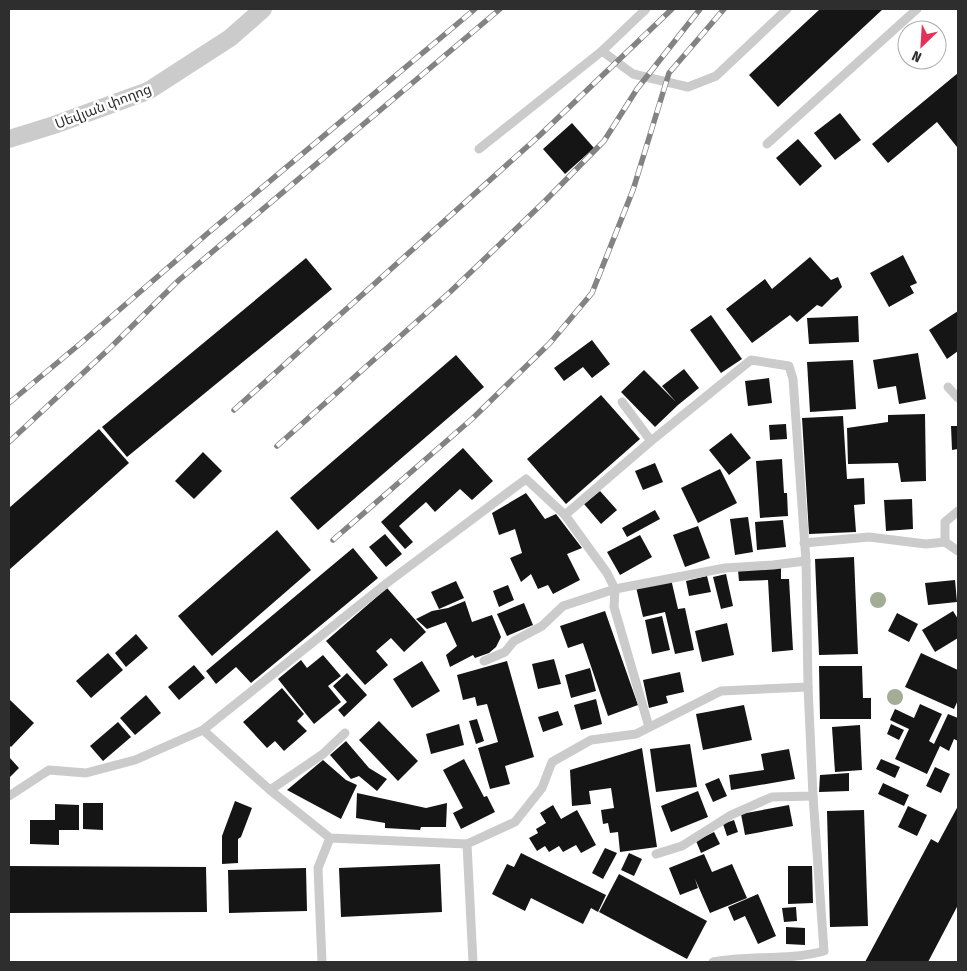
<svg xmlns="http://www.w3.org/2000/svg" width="967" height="971" font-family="'Fira Sans Condensed','Noto Sans Armenian',sans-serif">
<rect width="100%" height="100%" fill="#fff"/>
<!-- building -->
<g fill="#151515">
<path d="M820,9H883L778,107L749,75Z"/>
<path d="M958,73V146L957,147L937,122L888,163L872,144Z"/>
<path d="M840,113L861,140L835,160L814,133Z"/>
<path d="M572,123L594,148L565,174L543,149Z"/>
<path d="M798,139L822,166L800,186L776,158Z"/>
<path d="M903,255L917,283L910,286L914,293L889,307L870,273Z"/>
<path d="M810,257L831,280L838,277L842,287L822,307L817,305L797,322L790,315L752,343L726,309L765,279L772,289Z"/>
<path d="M306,258L332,289L127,457L102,427Z"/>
<path d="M958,311V351L947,359L929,330Z"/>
<path d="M711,315L742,359L721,373L690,330Z"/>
<path d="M858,316L859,342L809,344L807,318Z"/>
<path d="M592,340L610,364L592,378L583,367L564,381L554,368Z"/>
<path d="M918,353L926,399L899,404L896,386L878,389L873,360Z"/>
<path d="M456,355L484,387L318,530L290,498Z"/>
<path d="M853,360L856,409L810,412L807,362Z"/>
<path d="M684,369L699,388L678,405L655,427L621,392L644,370L676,402L662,386Z"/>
<path d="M769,378L772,403L748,406L745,381Z"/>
<path d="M601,395L640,439L566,504L527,459Z"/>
<path d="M925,414L926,481L901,482L898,463L848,464L847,428L888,422V415Z"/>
<path d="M843,416L847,479L864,478L865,504L854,505L856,532L809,534L802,418Z"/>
<path d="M786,424L787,439L770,440L769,425Z"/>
<path d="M951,426H958V449L952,450Z"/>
<path d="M99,429L129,463L9,570V508Z"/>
<path d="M731,433L751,458L729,475L709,450Z"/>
<path d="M463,448L493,481L472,500L460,489L435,512L426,502L399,526L413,542L405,549L381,522Z"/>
<path d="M203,452L222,471L194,499L175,481Z"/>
<path d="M782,459L784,493H787L788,516L760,518L756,461Z"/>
<path d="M655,463L663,482L643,490L635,471Z"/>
<path d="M720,469L737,503L698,523L681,488Z"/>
<path d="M600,491L617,510L601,524L584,504Z"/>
<path d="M526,493L545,519L556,514L582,548L567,554L580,580L553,594L548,585L538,589L531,574L521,582L510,558L522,553L515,529L499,535L492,513Z"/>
<path d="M912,499L913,529L886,531L884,500Z"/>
<path d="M655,510L660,519L627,537L622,528Z"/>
<path d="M748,517L753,552L735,555L730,519Z"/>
<path d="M783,520L786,547L757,550L755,522Z"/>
<path d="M698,526L710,558L685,567L673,535Z"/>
<path d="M277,530L311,570L212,656L178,616Z"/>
<path d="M385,534L402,554L386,567L369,547Z"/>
<path d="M640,535L652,557L620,575L607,552Z"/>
<path d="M353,548L378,578L251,683L236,667L216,684L206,671Z"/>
<path d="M854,557L858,654L819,655L815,559Z"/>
<path d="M781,568V579H789L793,650L772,652L768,580L739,581L738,570Z"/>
<path d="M726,574L733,606L721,609L713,577Z"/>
<path d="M707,576L711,592L689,596L686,581Z"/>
<path d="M671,579L678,609L685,608L694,650L675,654L665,612L643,617L636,587Z"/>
<path d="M955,580L957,602L928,605L925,583Z"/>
<path d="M456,581L464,598L439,609L431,592Z"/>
<path d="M508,585L514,600L499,607L493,591Z"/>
<path d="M387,588L426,632L404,652L391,638L376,651L388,665L365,685L326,641Z"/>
<path d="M465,601L472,622L492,615L501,637L496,647L489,653L475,658L473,655L450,667L446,655L457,646L446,622L427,629L416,619L432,611L448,608Z"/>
<path d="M524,603L533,625L507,636L497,614Z"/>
<path d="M605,611L638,705L608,716L583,643L568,648L560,626Z"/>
<path d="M953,611L958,619V638L935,652L922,630Z"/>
<path d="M897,613L918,624L909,642L888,631Z"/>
<path d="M662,616L670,650L652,654L645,620Z"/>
<path d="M727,623L734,655L702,662L695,631Z"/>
<path d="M136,634L148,648L126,667L115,653Z"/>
<path d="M108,653L123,670L91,698L76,681Z"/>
<path d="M921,653L958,670V700L954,709L905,687Z"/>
<path d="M323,655L341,676L328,686L341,702L314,724L278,679L301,660L307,668Z"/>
<path d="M554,659L561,684L538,689L532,664Z"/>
<path d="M422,661L440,691L412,708L393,679Z"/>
<path d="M507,661L534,757L505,766L510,784L490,789L478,748L498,742L487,704L477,706L475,697L463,700L457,675Z"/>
<path d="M194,665L205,678L179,700L168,687Z"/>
<path d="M819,666H862L863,698H871V719H820Z"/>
<path d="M590,668L596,691L571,698L565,675Z"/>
<path d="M680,672L684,692L666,696L668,703L649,708L643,680Z"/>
<path d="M347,673L367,695L344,717L338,710L347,702L333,686Z"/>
<path d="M282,688L304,714L297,721L307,731L284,751L275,741L267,748L243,722Z"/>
<path d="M146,695L161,713L135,735L120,718Z"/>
<path d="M9,699L34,723L11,747L9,745Z"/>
<path d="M596,699L602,724L581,730L574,705Z"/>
<path d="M920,704L942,714L929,741L934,744L948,714L958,718V741L954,739L949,751L940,746L927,774L895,759L909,729L890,720L895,709L914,718Z"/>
<path d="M744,705L752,740L703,750L696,714Z"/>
<path d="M558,711L563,725L543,732L538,717Z"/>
<path d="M477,719L484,741L476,744L469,721Z"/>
<path d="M379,721L418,761L398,781L359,740Z"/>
<path d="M118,722L131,737L103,761L90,746Z"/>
<path d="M459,724L464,745L431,754L426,734Z"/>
<path d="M891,724L904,730L899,740L887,734Z"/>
<path d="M860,725L862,770L835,772L832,727Z"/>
<path d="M346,741L369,768L387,779L377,791L359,776L351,779L330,755Z"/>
<path d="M690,744L697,787L656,792L650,749Z"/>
<path d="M642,748L657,847L620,852L618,832L610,833L608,823L603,824L601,810L614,808L611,788L589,791L591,804L572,806L570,770Z"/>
<path d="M789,749L795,779L731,790L729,775L764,770L761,754Z"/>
<path d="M9,757L19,768L9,778Z"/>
<path d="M464,759L484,797L487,796L495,812L461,829L453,813L463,808L443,770Z"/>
<path d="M881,759L900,767L895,778L876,769Z"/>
<path d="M323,760L346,780L357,785L341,819L287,790Z"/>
<path d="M935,767L950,774L941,793L926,786Z"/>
<path d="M849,773V791L819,792L820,775Z"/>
<path d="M719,778L727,796L713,802L705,784Z"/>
<path d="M883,783L909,795L904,806L878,794Z"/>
<path d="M698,791L708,817L671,832L661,806Z"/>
<path d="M357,793L426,808L447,803L446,827H421L420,830L385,828V823L356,818Z"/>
<path d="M235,801L252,808L241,837L238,839V863L222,864V836Z"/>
<path d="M83,803H103V830L83,829Z"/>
<path d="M55,804L79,805V830H59V845L30,844V820H55Z"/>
<path d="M553,805L561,819L577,810L596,845L581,853L576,845L563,852L559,846L549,852L545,846L537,851L529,838L538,833L536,829L546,823L540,813Z"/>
<path d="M789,805L793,826L745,835L741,814Z"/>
<path d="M908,806L927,815L917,836L898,827Z"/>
<path d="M958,806V905L928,962H865L931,839L938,843Z"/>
<path d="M864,810L868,926L830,927L827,811Z"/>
<path d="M734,820L738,832L727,836L723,824Z"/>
<path d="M714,832L720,844L701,853L696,841Z"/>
<path d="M605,848L617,853L603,879L592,873Z"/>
<path d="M521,853L606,895L598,912L591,908L583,924L531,898L525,911L492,894L507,864L514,867Z"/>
<path d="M629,853L642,859L634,876L621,870Z"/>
<path d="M704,854L712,872L732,864L747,898L710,913L695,879L698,888L680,895L669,868Z"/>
<path d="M440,864L442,912L341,917L339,868Z"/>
<path d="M9,866L206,867L207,912L9,913Z"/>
<path d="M788,866H812L813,903L788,904Z"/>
<path d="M306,868L307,911L229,913L228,870Z"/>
<path d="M619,874L707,921L687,959L599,912Z"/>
<path d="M758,894L776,936L758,944L745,916L734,921L728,907Z"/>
<path d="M796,907L797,921L784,922L782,908Z"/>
<path d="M786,927L805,928V945L786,944Z"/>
</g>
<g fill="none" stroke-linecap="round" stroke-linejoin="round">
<!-- lane -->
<g stroke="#cbcbcb" stroke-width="9">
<path d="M602,51L646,9"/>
<path d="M767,144L917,9"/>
<path d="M479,149L602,51L633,74L688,87L716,76L787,9"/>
<path d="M948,387L958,398"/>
<path d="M622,402L651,441"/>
<path d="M958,511L945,522V542L958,551"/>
<path d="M804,543L869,537L926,544L945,542"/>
<path d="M484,661L505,652L514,641L542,626L563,606L615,589L725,568L773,565L806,561"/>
<path d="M203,730L387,583L526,479L565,515L607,573L615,589L614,607L649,727"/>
<path d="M270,790L323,754L345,733"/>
<path d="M9,796L49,770L86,773L135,760L203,730L270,790L330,838L467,844"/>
<path d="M656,854L682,846L731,815L772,797L813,796L808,687"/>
<path d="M322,962L318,868L330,838"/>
<path d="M473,962L467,844L515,822L542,788L552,762L591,740L636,734L721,691L808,687L806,561L793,379L789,366L751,360L651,441L565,515"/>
<path d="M713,962C750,955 788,961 824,951L813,796"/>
</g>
<!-- street -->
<path stroke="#cbcbcb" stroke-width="18" d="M9,139L54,125L148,91L230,38L263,9"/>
<defs>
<g id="rail">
<path d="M9,403L81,343L208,233L475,9"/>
<path d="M234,410L539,136L672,9"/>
<path d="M9,442L110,348L179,280L500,9"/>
<path d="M277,446L450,292L545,201L604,141L637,89L700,9"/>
<path d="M333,540L473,418L550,343L592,293L633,190L669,73L724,9"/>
</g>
</defs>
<!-- rail casing -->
<use href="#rail" stroke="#838383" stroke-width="5.5"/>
<!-- rail -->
<use href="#rail" stroke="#fff" stroke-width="4" stroke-dasharray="11" stroke-linecap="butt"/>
</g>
<!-- trees -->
<g fill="#a3ac94">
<circle cx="878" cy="600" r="8"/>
<circle cx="895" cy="697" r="8"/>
</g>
<g text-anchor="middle" stroke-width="5" stroke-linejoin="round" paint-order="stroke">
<!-- street labels -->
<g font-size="14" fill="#2e2e2e" stroke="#fff">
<text transform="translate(103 106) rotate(-21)" y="5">Սեվյան փողոց</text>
</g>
</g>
<!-- border -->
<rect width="967" height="971" fill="none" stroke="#2e2e2e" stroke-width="20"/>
<!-- north arrow -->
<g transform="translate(922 45) rotate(205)"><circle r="24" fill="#ffffff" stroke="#ababab"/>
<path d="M0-4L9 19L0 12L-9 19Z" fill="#e43157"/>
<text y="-8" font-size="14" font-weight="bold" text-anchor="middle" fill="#2e2e2e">N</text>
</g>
</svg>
